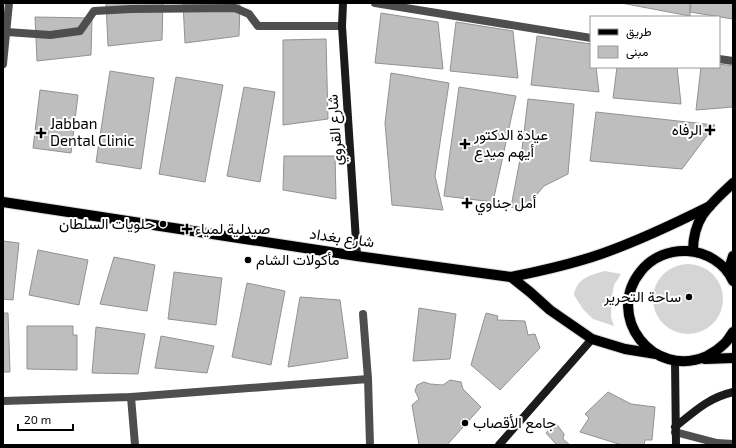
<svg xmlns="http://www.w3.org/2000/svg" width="736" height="448" font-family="'Exo 2',Vazirmatn,sans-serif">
<rect width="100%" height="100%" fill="#fff"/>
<!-- green -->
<g fill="#d5d5d5">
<circle cx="688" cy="299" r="35"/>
<path d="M605,271L621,274L614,285L612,296L611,317L614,326L593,319L583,309L574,295C577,278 590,275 605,271Z"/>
</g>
<!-- building -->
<g fill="#bebebe" stroke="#929292">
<path d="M106,3H163L162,40L108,46Z"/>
<path d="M183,3H240L239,36L185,43Z"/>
<path d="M621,3H690V16Z"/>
<path d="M691,3H733V19L690,12Z"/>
<path d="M381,13L438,22L443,69L375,63Z"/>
<path d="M35,17L92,18L91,55L37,61Z"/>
<path d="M456,22L513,31L518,78L450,71Z"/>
<path d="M537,36L591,44V67H596L599,92L531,85Z"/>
<path d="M326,39L328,119L283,125V40Z"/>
<path d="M719,64L733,66V107L696,110L701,67H719Z"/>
<path d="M617,67H677L681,104L613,98Z"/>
<path d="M110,71L154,78L141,169L96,162Z"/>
<path d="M391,73L449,83L435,176L443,210L392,205L385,123Z"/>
<path d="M176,77L223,85L205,182L159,174Z"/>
<path d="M244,87L275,92L260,182L227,176Z"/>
<path d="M459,87L516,96L493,202L444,196Z"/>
<path d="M40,90L78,95L71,153L33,148Z"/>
<path d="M528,99L574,104L568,174L544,186L524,210L511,207L522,149Z"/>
<path d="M596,112L715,125L682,169L590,161Z"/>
<path d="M284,156H335L336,199L283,190Z"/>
<path d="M3,241L19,243L13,300L3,299Z"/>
<path d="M38,250L88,260L79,305L29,295Z"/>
<path d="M114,257L155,265L147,311L100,304Z"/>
<path d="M174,272L222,278L216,325L168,319Z"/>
<path d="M247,283L285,291L271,365L232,357Z"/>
<path d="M300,297L340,300L348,358L288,367Z"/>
<path d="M419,308L456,314L450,359L413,361Z"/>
<path d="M3,313H8L10,372H3Z"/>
<path d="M486,313L498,316L497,320L525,321L528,335L535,334L540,348L500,390L471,365Z"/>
<path d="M27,326H73V335H77V370L27,369Z"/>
<path d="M96,327L145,334L138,374L92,373Z"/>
<path d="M161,336L214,346L207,373L155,368Z"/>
<path d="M450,380L461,382L463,389L481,407L447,445H419L412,405L419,399L415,391L417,385L424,382L430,384L443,385Z"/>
<path d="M608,392L631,404L655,407L652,440H645L644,445H622L580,432L589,418L585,414Z"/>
<path d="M555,422L564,434L563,439L570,445H555L556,444L546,433Z"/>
</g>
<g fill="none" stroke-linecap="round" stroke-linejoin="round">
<defs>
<g id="primary">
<path d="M3,202L357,256L511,277L530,292L550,310L592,339L625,349L656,354"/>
<path d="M693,251C693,217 710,205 733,183"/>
<path d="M728,272L733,256"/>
<path d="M511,277C541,271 572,264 601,254C638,241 674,224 710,206"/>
<path d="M733,281C725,263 706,252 687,251C670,250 652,257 641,271C604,316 653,380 707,356C713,353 719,349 724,344C728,341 730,336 733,332"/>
<path d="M705,359L733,358"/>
</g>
</defs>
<!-- primary casing -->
<use href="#primary" stroke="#dbdbdb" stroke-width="12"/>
<!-- lane -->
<g stroke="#4e4e4e" stroke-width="8">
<path d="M7,32L50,35L80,31L94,11L131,9L235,8L249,14L258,26H342"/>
<path d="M363,314L368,379"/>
<path d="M675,432L717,443L733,444"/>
</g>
<!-- street -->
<g stroke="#4e4e4e" stroke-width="8">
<path d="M375,3L591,38"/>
<path d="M719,59L733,61"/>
<path d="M3,64L9,3"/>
<path d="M131,397L135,445"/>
<path d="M3,401L131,397L368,379L370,445"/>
</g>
<!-- secondary -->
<g stroke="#1b1b1b" stroke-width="8">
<path d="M343,3L342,26L357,256"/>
<path d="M675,361L676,445"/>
<path d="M675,427C695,411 708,398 733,392"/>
<path d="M499,445L592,339"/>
</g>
<!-- primary -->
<use href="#primary" stroke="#000" stroke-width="10"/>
</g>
<!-- markers -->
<g fill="#000" stroke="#fff" stroke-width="1.5">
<path d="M708 124h4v4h4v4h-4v4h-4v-4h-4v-4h4z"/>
<path d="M39 127h4v4h4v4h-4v4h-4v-4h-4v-4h4z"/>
<path d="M463 138h4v4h4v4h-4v4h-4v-4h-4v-4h4z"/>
<path d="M465 197h4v4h4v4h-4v4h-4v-4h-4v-4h4z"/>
<circle cx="163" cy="224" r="4"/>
<path d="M185 223h4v4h4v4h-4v4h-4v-4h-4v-4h4z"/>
<circle cx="248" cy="260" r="4"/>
<circle cx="689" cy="297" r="4"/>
<circle cx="465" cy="423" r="4"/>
</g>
<g text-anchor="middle" stroke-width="4" stroke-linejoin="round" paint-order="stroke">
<!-- poi labels -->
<g font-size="15" fill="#000" stroke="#fff" text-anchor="start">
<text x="50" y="129">Jabban<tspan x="50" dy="17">Dental Clinic</tspan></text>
<text x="702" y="135" text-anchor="end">الرفاه</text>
<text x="474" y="140">عيادة الدكتور<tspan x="474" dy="17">أيهم ميدع</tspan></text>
<text x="475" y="208">أمل جناوي</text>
<text x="155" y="229" text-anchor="end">حلويات السلطان</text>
<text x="195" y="234">صيدلية لمياء</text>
<text x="256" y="265">مأكولات الشام</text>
<text x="681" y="302" text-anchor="end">ساحة التحرير</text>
<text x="473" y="428">جامع الأقصاب</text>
</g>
<!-- street labels -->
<g font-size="15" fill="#000" stroke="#fff">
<text transform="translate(335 130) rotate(-94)" y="5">شارع القروي</text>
<text transform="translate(342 238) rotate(8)" y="5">شارع بغداد</text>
</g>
</g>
<!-- border -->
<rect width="736" height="448" fill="none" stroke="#000000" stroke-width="8"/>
<!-- legend -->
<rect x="590" y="16" width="130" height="52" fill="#ffffff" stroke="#999999"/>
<rect x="598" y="29" width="20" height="6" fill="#000000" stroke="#999999"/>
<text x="626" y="36" font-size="12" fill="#000000">طريق</text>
<rect x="598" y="46" width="20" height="12" fill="#bebebe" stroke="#999999"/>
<text x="626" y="56" font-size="12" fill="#000000">مبنى</text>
<!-- scale -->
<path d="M18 424v6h55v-6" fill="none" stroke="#000000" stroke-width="2"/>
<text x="24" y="424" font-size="12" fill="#000000" stroke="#ffffff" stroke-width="3" paint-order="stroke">20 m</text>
</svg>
